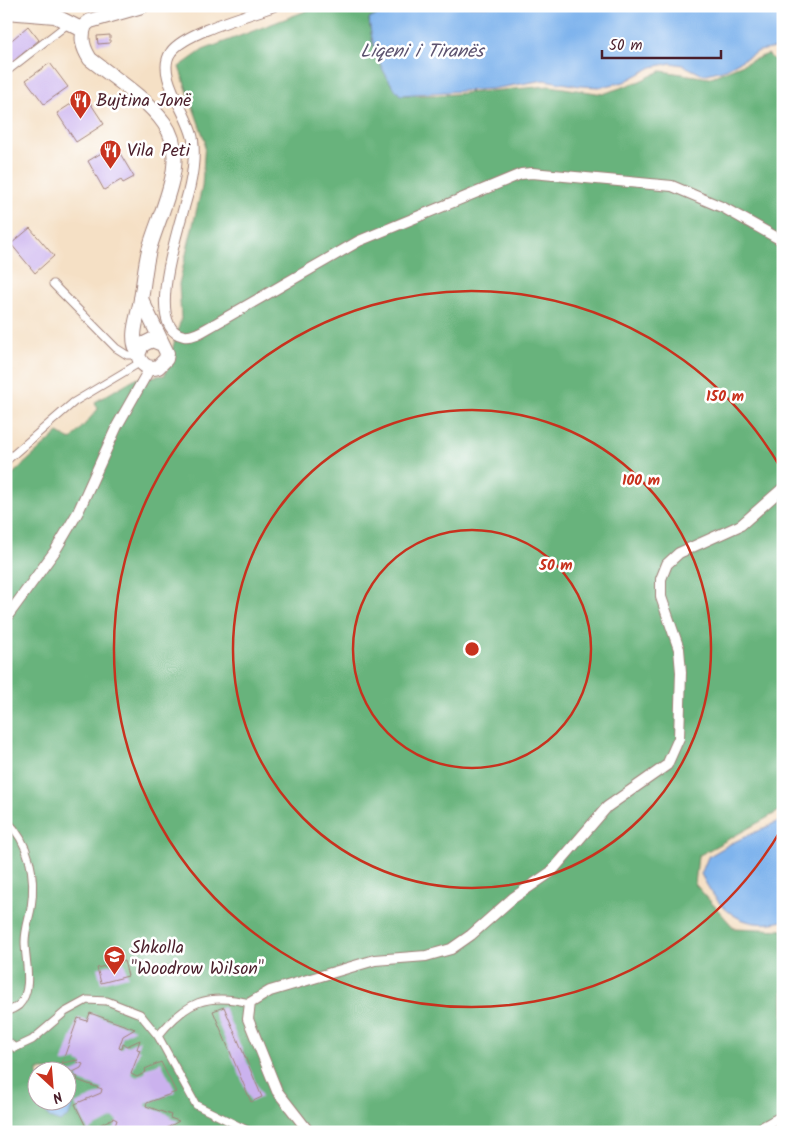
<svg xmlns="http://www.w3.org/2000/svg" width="789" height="1138" font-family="Kalam,sans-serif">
<rect width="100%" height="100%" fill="#fff"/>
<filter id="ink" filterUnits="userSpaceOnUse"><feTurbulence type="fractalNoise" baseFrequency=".02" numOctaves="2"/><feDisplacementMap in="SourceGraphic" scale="10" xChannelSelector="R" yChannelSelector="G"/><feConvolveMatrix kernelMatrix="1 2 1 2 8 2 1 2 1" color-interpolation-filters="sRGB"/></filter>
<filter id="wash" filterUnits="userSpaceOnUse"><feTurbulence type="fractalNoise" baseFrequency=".0096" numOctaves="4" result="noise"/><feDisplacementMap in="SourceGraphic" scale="20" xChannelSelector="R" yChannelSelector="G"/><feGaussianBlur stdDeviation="1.12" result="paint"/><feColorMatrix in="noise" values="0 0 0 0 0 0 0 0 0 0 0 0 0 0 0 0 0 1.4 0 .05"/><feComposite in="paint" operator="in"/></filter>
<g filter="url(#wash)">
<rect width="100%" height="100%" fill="#f5e0c5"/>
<!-- forest -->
<path fill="#68b37c" stroke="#596954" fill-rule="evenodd" d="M319,6H395L369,19C372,48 381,73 400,95H443L550,86L603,94L640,81L661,71L709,78L768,54L783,69V809L698,856L695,884L734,928L783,930V1132H6V480L58,433L71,440L98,409L95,402L134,379L165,375L181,319L179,284L202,187L205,141L179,67L203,50ZM38,1070H68V1100H38Z"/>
<!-- water -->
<g fill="#7fb4ed" stroke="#646a8c">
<path d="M395,6H568L581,11L588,6H783V51L780,47L759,51L726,69L707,74H701L683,65L671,63L652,67L624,82L601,87L580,86L544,80L492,89L400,95C381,73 372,48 369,19Z"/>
<path d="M783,819V921C741,931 719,910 701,874L708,857L730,844Z"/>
<path d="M68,1099L72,1107L69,1116L60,1122L49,1118L45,1108L48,1101L68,1100Z"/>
</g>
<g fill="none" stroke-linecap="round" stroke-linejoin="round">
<!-- canal -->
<path stroke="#7fb4ed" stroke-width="16" d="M581,6L584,9"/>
</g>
<g id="blocks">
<!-- building -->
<g fill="#cbb2ee">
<path d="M28,26L39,40L9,65L6,62V45Z"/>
<path d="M110,35V43L98,44L97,36Z"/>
<path d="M50,63L68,87L44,104L26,80Z"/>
<path d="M85,95L104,124L76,142L57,113Z"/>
<path d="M115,145L134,177L123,183L121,180L104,190L88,161Z"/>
<path d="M30,228L54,256L35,273L11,244Z"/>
<path d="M124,961L128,976L101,983L97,968Z"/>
<path d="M224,1007L262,1097L251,1102L213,1011Z"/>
<path d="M90,1013L135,1029L123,1036L119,1048L122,1049L123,1044L127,1046L140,1040L137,1049L140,1050L131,1074L137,1077L146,1072L145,1069L161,1062L176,1092L147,1103L146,1106L171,1115L170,1118L179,1121L167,1128L165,1132L160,1130V1132H113L117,1120L113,1118L88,1131L75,1104L101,1093L102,1089L77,1080L78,1077L69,1074L81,1068L83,1064L77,1062L78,1060L62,1063L78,1018L87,1021Z"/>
</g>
</g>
</g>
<g filter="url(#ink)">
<use href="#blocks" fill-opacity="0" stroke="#a08078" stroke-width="1"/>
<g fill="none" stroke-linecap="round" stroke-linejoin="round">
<defs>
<g id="service">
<path d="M6,72L69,23"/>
<path d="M53,284L116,348L127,355H138"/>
<path d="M6,461L74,402L141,362"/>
<path d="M6,820C30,843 36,876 31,908C29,919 25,930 25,942C25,961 34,989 19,1005C16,1008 10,1010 6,1012"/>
<path d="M250,1003C207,992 186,1002 158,1036L196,1105L251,1132"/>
<path d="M6,1040L15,1048L32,1040L65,1012L87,1000L107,1001L140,1014L158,1036"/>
</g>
<g id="pedestrian">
<path d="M274,6C250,15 185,32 171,52C154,75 190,115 193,140C195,155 193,171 190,185C185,211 140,329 184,336C194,338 207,328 215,324L359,241L521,174L532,173L672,186L724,208L783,241"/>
<path d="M6,618L55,551L78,512L117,426L150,368"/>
<path d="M309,1132L277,1091L248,1019L250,1003L270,991L358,965L375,960L426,956L451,949L471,935L513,898L551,872L607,807L667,765L679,738L681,672L679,649L661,597V579L667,564L679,553L741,525L783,488"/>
<path d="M754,1132L783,1116"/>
</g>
<g id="minor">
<path d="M6,12L55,16L83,30"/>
<path d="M141,299L167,353L166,359L158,367C148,370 141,365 138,355L142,345L152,340L162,344"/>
<path d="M138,354C129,335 138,318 141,299C144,282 145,266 149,250C159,212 191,160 164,123C146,98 114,78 90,59C83,48 80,38 85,25L90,21L142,6"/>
</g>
</defs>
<!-- service casing -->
<use href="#service" stroke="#a08078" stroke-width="9"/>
<!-- pedestrian casing -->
<use href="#pedestrian" stroke="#a08078" stroke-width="12"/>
<!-- minor casing -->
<use href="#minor" stroke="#a08078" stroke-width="16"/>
<!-- service -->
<use href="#service" stroke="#fff" stroke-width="7"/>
<!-- pedestrian -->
<use href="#pedestrian" stroke="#fff" stroke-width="10"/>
<!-- minor -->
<use href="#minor" stroke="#fff" stroke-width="14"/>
</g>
</g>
<!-- distance rings -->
<g fill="none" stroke="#c8321e" stroke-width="2.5">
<circle cx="472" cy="649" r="119"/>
<circle cx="472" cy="649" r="239"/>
<path d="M782 828A358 358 0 1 1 782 470"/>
</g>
<!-- icons -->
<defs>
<symbol id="restaurant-pin" viewBox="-11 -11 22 30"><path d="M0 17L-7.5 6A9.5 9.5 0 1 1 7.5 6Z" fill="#c8321e" stroke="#fff"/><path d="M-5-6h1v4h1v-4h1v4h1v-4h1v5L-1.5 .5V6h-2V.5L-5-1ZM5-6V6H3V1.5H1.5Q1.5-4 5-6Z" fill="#fff"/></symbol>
<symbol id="school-pin" viewBox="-11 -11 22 30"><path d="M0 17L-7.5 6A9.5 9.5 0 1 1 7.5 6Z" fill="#c8321e" stroke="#fff"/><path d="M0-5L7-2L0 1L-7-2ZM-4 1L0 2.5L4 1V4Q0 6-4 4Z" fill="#fff"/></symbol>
</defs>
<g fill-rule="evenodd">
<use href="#restaurant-pin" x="68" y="88" width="25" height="34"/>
<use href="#restaurant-pin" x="98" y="138" width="25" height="34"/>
<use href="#school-pin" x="102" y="944" width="25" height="34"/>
</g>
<g text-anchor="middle" stroke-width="5" stroke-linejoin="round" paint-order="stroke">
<!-- poi labels -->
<g font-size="18" fill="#4a1f2b" stroke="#fff" text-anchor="start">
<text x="96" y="106">Bujtina Jonë</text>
<text x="127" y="156">Vila Peti</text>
<text x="131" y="953">Shkolla<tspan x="131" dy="21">"Woodrow Wilson"</tspan></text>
</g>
<!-- water labels -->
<g font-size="19" font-style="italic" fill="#5d536f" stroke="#fff">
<text x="422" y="57">Liqeni i Tiranës</text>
</g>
</g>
<circle cx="472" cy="649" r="8" fill="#c8321e" stroke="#fff" stroke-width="2.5"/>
<g font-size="15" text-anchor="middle" font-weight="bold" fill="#c8321e" stroke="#fff" stroke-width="5" stroke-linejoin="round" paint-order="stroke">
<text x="725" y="401">150 m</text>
<text x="641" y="485">100 m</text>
<text x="556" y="570">50 m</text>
</g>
<!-- margin -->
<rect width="789" height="1138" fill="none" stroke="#fff" stroke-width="25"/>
<!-- north arrow -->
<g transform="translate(52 1086) rotate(154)"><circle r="24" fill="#ffffff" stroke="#b7a5aa"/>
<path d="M0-4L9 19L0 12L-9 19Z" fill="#c8321e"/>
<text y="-8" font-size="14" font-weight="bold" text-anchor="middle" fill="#4a1f2b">N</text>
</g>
<!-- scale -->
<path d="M602 50v8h119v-8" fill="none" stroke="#4a1f2b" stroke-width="2.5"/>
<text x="609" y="50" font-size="15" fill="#4a1f2b" stroke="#ffffff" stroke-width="4" paint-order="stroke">50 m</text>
</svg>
